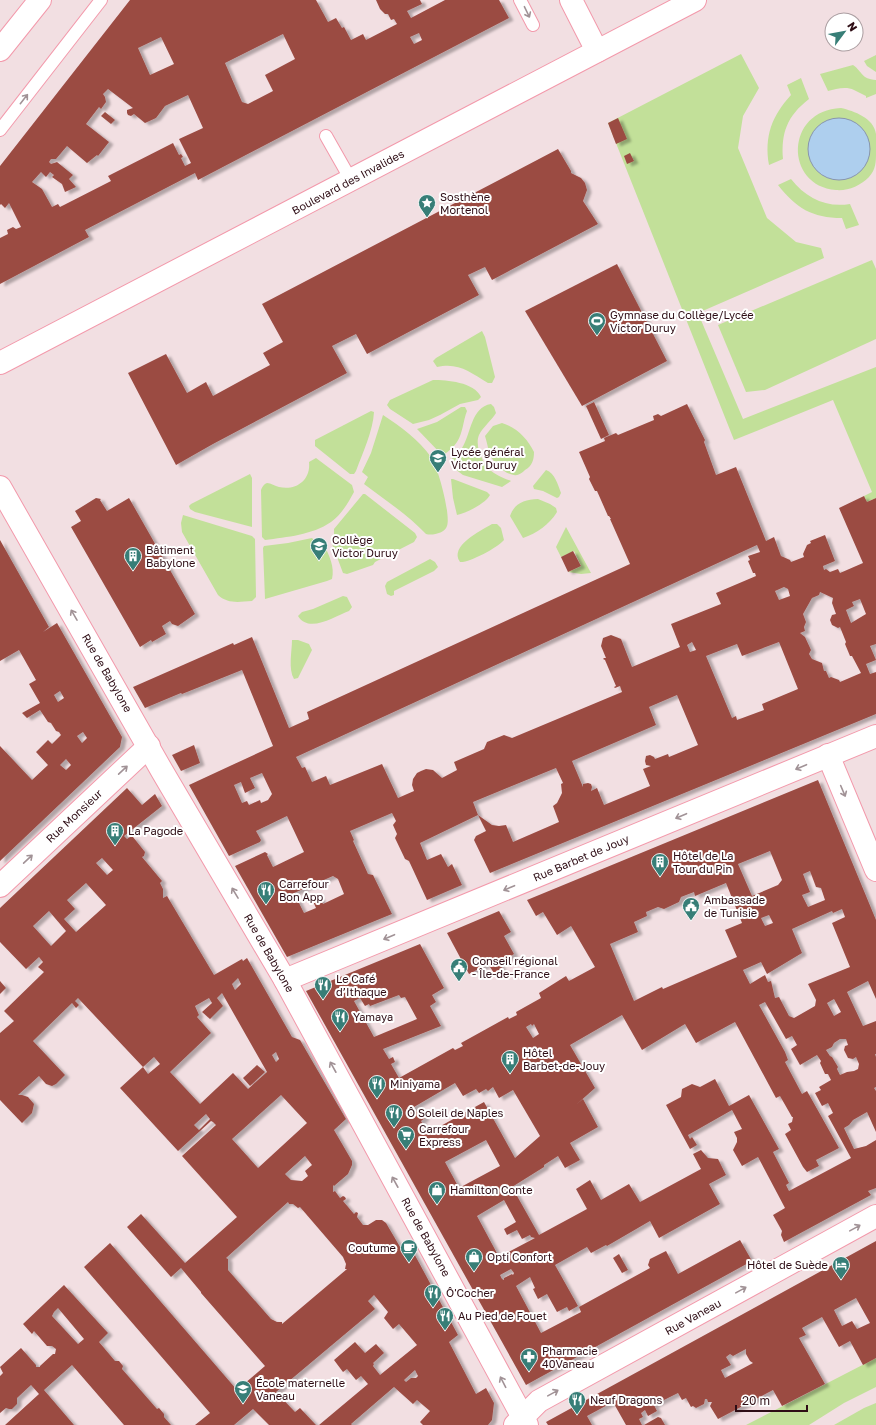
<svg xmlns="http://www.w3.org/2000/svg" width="876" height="1425" font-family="'Golos Text',sans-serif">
<defs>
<filter id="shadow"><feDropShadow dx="4.5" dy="2.5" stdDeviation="1" flood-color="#0004"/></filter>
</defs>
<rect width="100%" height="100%" fill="#f2dfe2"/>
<!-- green -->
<g fill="#c2e099" fill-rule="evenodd">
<path d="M741,54L759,88L743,116L738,148L767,218L796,242L821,248L824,258L698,313L743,419L876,367V498L867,502L864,496L872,492L833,400L734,440L608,123Z"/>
<path d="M876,55V72L867,66L864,61Z"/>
<path d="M853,65C863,72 861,79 876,80V94L866,98V96C862,94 858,92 854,90C846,86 836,89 828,91L820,74Z"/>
<path d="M801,78L809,99C787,116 781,133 783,159L769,165C764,136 772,116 791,95L787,85Z"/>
<path d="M841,108C854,111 874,118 876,134C876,140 876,146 876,152C876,162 876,169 869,177C860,186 848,191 836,190C784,186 785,110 841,108ZM837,118L856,175L846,179L836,180L808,154C809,133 817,123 837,118Z"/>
<path d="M791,179C806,198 826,208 850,204L859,225L846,229L842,218C812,218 796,208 778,185Z"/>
<path d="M872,260L876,269V339L765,390L746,392L718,325Z"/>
<path d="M482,331L485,337L495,377L492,383H488C470,372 458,362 437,367L433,361L436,358Z"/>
<path d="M433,380C447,380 474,382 481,397L478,400L460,404L440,415L429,420L413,424L390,409L387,405L390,400Z"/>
<path d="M491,404L494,407L496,413C491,421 483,427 479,435C474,447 484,467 494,473C500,477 506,479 511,481L502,487L463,475L451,466V460C454,456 459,452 462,448C471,434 471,407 491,404Z"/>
<path d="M461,407H465L467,411C463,421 463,433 457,442C454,447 447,452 443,456L417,429L437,422Z"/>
<path d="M371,411L374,412C373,431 363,452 356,471L354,474H350L315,446V440Z"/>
<path d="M383,415C401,427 418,439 431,457C438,467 451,515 447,526C445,533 432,536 426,534C407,514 385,500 364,484L368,477L362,472L371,453Z"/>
<path d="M502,423C516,427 528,439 534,452C534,460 532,466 525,470C522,473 518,476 514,475C504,474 494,463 490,455C488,449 487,442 485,436L493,426Z"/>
<path d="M316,458L352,485L354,492C348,503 341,515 331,522C312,535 287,537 265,540L262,537L261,490C262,487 264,484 267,483C271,483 275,486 279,487C296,491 311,480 309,462Z"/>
<path d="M546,470C555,473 558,485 561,493L559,497L557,498L543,491L534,489L533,486Z"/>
<path d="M250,474L252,478V527L195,512L190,509L189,506L191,504Z"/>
<path d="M451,479H453L487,492L490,495C485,504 466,513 457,515L453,498Z"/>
<path d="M363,494H365L415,533L417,537L414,542L375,562L373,565L347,574L343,573L331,541L334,536V529Z"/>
<path d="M538,499L550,504L556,508L557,512C549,525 537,533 523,538L510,516C515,502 525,500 538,499Z"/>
<path d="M183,515L252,536L255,539L256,597L252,601C238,602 228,604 218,595L182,532L181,523Z"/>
<path d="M492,524H497L501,528L504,540C497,548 469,563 460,562C449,546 480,531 492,524Z"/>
<path d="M566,527L591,573L581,574L568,572L581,566L574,551L561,557L556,547Z"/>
<path d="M312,538L319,545H324C329,555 335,567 332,579L327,581L265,599L263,548L264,546L288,543Z"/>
<path d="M430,559L435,562L438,567L434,571L394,591V595L391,596L387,594L385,586L387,582Z"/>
<path d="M343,596L347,597L352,607L349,611C335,616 309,634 298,616L302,612L313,609Z"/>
<path d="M292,640H298L309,644L312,650L298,678L294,679C288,669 292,651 292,640Z"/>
<path d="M876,1358V1387L844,1403L809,1425H746Z"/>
<path d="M876,1403V1425H834L864,1408Z"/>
</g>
<!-- water -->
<circle fill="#aecfee" stroke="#8895ad" cx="839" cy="149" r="31"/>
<!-- building -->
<g fill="#9b4b43" fill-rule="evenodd" filter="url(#shadow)">
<path d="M130,0H316L328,22L336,18L342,28L344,27L351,40L363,34L366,40L397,24L394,19L391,20L388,14H385L380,9L376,0H420L422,4L407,11L411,18L445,0H499L509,18L198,180L195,173L85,230L89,237L0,284V238L8,234L7,230L13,227L16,229L21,227L9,203L5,208L1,204L0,205V166ZM419,33L422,40L414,44L410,37ZM283,34L295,59L265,75L273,91L248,104L242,102L225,63ZM161,37L174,64L150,75L138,48ZM108,89L133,108L127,110V113L128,115L131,116L134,114L145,123L156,118L165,106L188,95L203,128L179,139L191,163L185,166L181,158L183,157L181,154L179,155L173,143L108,176L111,181L60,207L58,204L52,207L42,189L32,182L41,172L46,177L50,172L54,175L52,177L62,184L65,192L76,187L69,179L73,175L57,162L51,164L49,162L51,159H56L67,146L87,163L97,155L98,156L109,142L86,124L99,107L101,109L106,102L105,97L103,94Z"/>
<path d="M105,112L115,120L111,124L101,116Z"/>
<path d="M618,118L627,139L616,144L608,123Z"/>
<path d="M558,149L571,171V173L581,178L585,183L587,190L583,201L598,224L492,280L485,267L468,275L479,295L367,354L356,334L332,346L347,373L213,444L176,465L128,373L166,354L187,393L206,382L213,396L270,365L263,353L283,342L262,304Z"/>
<path d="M630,153L634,161L627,164L624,156Z"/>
<path d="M617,264L667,361L582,406L525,311Z"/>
<path d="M594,402L609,435L601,439L586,406Z"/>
<path d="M687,404L705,440L704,442L716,475L736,467L766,541L774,537L781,556L790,560L791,562L804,557L803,554L807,545L811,543L810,541L825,535L835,561L823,566L824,570L826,569L830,572L838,569L840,573L863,563L839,508L864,496L867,502L876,498V644L870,646L876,660L866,664L870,674L876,672V714L490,873L474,840L476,836L486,831L478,815L492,825L499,826L506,825L513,842L559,822L553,806L557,803L562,793L561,784L563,783L556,768L473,802L478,815L420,843L427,860L441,854L448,867L452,864L462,885L427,900L409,861L405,859L395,838L397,834L393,825L396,821L392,813L350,831L354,840L353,841L368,874L373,875L392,914L287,957L235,866L265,852L268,854L267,855L273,867L304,852L287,816L256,831L261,840L260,842L229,856L189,785L273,746L242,670L182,694L181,693L145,708L133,687L233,643L234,645L252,637L289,728L309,719L307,712L630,564L610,519H611L609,516H608L597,491H595L589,479L590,477L579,452L605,441L604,438L616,433L618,435L654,420L653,416L658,414L661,416ZM757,545L760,552L748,556L750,560L748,561L753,573H755L756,576L716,593L721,604L671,624L680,647L632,667L621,639L611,635L603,638L601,646L606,658H604L603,659L605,660L616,686L614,687L615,688L620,686L622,692L512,738L504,735L487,742L484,749L454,762L457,770L442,778L433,770L426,769L421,771L417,773L413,779L412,785L414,791L398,798L382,764L330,785L326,776L312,782L305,767L302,768L296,757ZM784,587L788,589L790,596L779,600L775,591ZM820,592L833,598L832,603L836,614L832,615L830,620L832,625L838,628L840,627L846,642L845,644L850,656H852L861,673L840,682L839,680L831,677L829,678L826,671H824L822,663L812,659L809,654L811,650L805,637L800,633L805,631L804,627L806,622L803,614L812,598L819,595ZM860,599L866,614L851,623L846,610L854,606L852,602ZM692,642L696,650L690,652L687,645ZM779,642L798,689L762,704L764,710L737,720L736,716L732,718L706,656L737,644L742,656ZM677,695L698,745L669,757L668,754L655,759L654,757L650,755L646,756L645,761L646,765L651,766L643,769L650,786L604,805L597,788L591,791L592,787L591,784L588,783L583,784V787L572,761L656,725L649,707ZM262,773L272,794L268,800L261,803L260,800L249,805L247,801L242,803L234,785L241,782L245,793L255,788L250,778ZM333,876L338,879L344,894L323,904L318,893L311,897L316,908L304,913L294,893Z"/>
<path d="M96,498L101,499L100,500L107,511L129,498L195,614L178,626L172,624L170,621L162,626L166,634L152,642L151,640L140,647L71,527L81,521L75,511Z"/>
<path d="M0,540L49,627L43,632L57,623L122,737L120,747L0,861V746L32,780L48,765L36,752L48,740L52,744L61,735L59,732L56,731L51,723L48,722L40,710L27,718L22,713L40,703L29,684L36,680L19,650L0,661ZM60,691L64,698L58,702L54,695ZM83,732L87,738L82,743L77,736ZM66,759L71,765L66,770L60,765Z"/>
<path d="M573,551L581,566L568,572L561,557Z"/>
<path d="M194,745L200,763L181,771L172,755Z"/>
<path d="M818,780L876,920V999L868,981L847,992L863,1026L876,1021V1054H875L876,1057V1087L874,1088L876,1091V1132L867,1112L853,1120L849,1125L844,1128L854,1149L866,1146L876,1140V1188L868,1191L871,1195L784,1242L781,1235L782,1231L773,1215L785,1208L758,1157L742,1166L733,1150L737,1142V1138L734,1132L742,1129L732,1110L688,1135L690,1139L692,1137L697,1145L690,1149L666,1105L681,1097L682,1089L692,1084L700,1087L715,1079L729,1106L749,1095L779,1149L773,1152L789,1183L786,1185L789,1191L851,1158L828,1116L833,1113L828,1103L822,1106L815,1093L821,1090L819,1087L831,1080L828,1074H825L820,1063L821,1061L817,1055L800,1065L791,1049L797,1045L792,1036L786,1039L765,1002L759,1005L785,1052L788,1060L785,1062L802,1094L807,1091L839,1148L816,1160L819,1166L807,1172L803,1167L785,1134L791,1130L788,1124L792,1122L793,1117H792L780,1096L776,1098L735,1022L696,1043L685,1024L642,1050L622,1015L570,1045L595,1088L577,1104L583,1099L598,1127L570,1143L580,1160L565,1168L558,1156L544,1165V1167L512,1187L539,1235L587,1209L576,1189L590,1180L601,1200L629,1184L640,1202L701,1169L693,1154L701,1150L708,1158L718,1159L726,1175L709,1184L720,1204L659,1238L650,1221L607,1246L606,1245L591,1253L587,1247L555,1265L578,1306L569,1311L567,1307L557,1312L547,1294L538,1299L533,1289L535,1288L530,1277L516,1286L541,1333L581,1312L579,1307L650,1268L648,1265L650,1259L666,1251L678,1274L740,1240L752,1261L526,1385L306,991L420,944L444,988L432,995L436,1002L430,1006L441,1026L383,1049L389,1059L393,1057L395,1062L391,1064L399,1078L453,1048L455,1050L463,1046L461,1043L508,1017L509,1019L517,1015L516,1012L541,998L539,993L566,976L569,981L595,967L571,926L557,935L543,912L536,916L527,900ZM770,851L782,880L778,885L752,896L738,864ZM810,871L816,887L821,888L825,900L808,907L802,895L810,892L803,874ZM726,883L742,923L725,930L737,957L663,989L662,987L634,1001L610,944L638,932L634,922L647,916L646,912L658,907L664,909L679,902L681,897L694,892L695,896ZM842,909L845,917L832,923L850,967L808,984L816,1000L815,1006L794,1018L789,1016L779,997L775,998L771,981L768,982L765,975L750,984L743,970L761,962L767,974L802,953L792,929L832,911L833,913ZM769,915L773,923L765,926L761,918ZM399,995L401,998L405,997L417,1019L374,1037L354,1001L360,998L365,1006L369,1004L370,1006ZM834,999L841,1012L834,1016L827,1003ZM531,1024L532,1026L534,1024L539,1034L533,1038L526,1027ZM840,1039H846L848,1045L845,1046L844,1050L848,1058L853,1059L856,1057L859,1064L858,1069L854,1071L847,1072L840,1075L837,1069L838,1067L832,1057L830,1056L826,1050L832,1047L834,1043ZM455,1083L463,1096L476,1089L479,1093L486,1089L488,1091L493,1087L499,1098L513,1090L540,1136L515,1158L484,1102L428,1133L421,1121L425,1118L420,1109L416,1112L414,1107ZM486,1140L500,1166L459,1188L445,1162ZM504,1200L516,1222L504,1229L507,1235L517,1230L522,1239L530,1235L531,1237L535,1238L499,1257L477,1216ZM511,1269L514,1273L513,1275L512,1274L504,1278V1280L502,1279L500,1275Z"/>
<path d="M127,788L142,805L155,794L162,806L124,836L127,839L130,837H133L145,852L144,856L142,857L162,881L160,883L163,889V898L167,896L214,975L242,959L243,961L247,958L292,1037L300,1040L346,1119L334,1130L352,1161V1165L348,1174L334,1186L333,1185V1192L335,1191L340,1198L343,1196L345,1197L346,1199L343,1201L354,1214L356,1212L358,1213L357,1217L363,1225H368L376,1220H382L386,1223L403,1252L410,1246L458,1335L449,1342L476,1394L486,1388L494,1403L492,1420L488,1425H423L420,1422L430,1411L417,1400L413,1404L394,1387L351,1424L352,1425H319L368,1384L361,1376L356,1380L347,1369L343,1372L334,1360L355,1342L365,1353L376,1344L384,1353L373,1363L374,1364L373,1366L380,1375L417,1345L399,1324L393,1329L384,1318L388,1312L374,1295L368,1301L375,1309L276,1392L295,1412L300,1408L316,1425H269L253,1409L234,1425H195L210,1413L84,1267L110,1243L237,1390L265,1366L201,1293V1292L181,1268L171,1277L127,1227L141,1214L185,1263L237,1217L182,1156L216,1125L213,1122L211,1121L178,1151L120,1088L143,1067L78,998L75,1001L79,1005L76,1008L72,1003L33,1041L65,1075L56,1084L52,1086L46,1084L39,1076L18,1095H22L28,1097L34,1104L32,1113L22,1123L0,1100V1033L14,1021L4,1011L44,972L38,967L43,962L39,957L26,969L0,942V908ZM102,858L113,870L107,875L96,863ZM86,883L106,905L76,932L64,919L75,909L67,900ZM49,911L66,931L51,946L33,926ZM238,978L241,984L235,990L232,984ZM222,993L267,1072L248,1089L233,1073L200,1104L170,1072L211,1033L197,1017L199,1015L195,1006L209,998L212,1003L202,1012L210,1019L223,1006L217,998ZM276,1052L279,1059L276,1062L272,1055ZM154,1057L160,1064L148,1074L143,1067ZM281,1095L307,1123L258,1168L232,1139ZM206,1114L210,1119L199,1130L194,1125ZM305,1156L312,1165L305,1171L308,1176L302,1181L291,1180L285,1174ZM288,1202L289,1204H293L298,1208L300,1207L343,1257L346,1264L345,1269H347L282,1324V1322H277L271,1319L228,1270V1259L226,1258ZM415,1370L418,1376L416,1378H411L406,1382L404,1380Z"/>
<path d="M499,911L511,932L504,936L514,954L499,963L502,968L499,972L494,973L488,964L469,974L447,933Z"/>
<path d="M0,981L6,988L0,994Z"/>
<path d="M257,1065L265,1072L250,1086L243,1078Z"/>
<path d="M876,1241V1358L863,1365L850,1341L839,1347L822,1317L802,1328L806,1335L799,1338L825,1384L782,1406L773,1390L718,1419L710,1406L712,1402H708L707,1399H705L704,1404L696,1408L693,1406L691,1407L686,1398L682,1400L678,1393L654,1405L657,1411L648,1416L645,1410L641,1413L643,1417L639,1419L642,1425H626L613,1402L587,1416L592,1425H548L546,1422ZM856,1298L870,1323L857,1329L852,1321L842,1326L834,1310ZM746,1349V1354L750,1361L753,1363L725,1378L721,1370L731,1365L726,1357L730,1354L733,1356Z"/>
<path d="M619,1254L628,1270L622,1273L613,1258Z"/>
<path d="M64,1285L108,1333L99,1342L115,1361H119L123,1366L122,1369L157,1409L159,1408L164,1414V1417L171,1425H124L72,1365L44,1390L74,1425H5L39,1394L31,1385L17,1398V1404L12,1409H9L6,1408L0,1413V1376L3,1373L0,1367L21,1348L36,1365V1367H40V1366L53,1354H55L56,1349L52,1346H47L34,1331L32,1334L23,1324ZM58,1308L84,1339L78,1344L52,1316L54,1312Z"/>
<path d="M658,1417L661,1418L665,1425H644Z"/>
</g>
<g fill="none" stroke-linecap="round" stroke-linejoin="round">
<defs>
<g id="service">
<path d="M520,0L533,25"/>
<path d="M0,130L101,0"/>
<path d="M326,136L351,180"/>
</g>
<g id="minor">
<path d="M0,487L162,771L285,980L527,1425"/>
<path d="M828,755L876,870"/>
<path d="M0,886L149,746"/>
<path d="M285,980L876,736"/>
<path d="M515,1425L539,1401L876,1216"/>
</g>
<g id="secondary">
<path d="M571,0L597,51"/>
<path d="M0,363L695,0"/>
</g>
<path id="primary" d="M0,50L40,0"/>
</defs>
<!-- service casing -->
<use href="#service" stroke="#f399ab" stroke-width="14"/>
<!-- minor casing -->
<use href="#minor" stroke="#f399ab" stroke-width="24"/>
<!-- secondary casing -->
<use href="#secondary" stroke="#f399ab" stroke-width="24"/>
<!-- primary casing -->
<use href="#primary" stroke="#f399ab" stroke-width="24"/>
<!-- service -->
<use href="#service" stroke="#fff" stroke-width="12"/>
<!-- minor -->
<use href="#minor" stroke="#fff" stroke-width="22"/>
<!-- secondary -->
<use href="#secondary" stroke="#fff" stroke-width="22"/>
<!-- primary -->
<use href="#primary" stroke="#fff" stroke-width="22"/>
</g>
<!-- one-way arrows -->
<defs><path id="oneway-shaft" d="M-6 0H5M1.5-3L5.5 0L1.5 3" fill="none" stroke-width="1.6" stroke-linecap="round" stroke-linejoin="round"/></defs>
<g stroke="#a19296">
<use href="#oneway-shaft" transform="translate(527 12) rotate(64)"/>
<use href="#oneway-shaft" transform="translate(24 99) rotate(-52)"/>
<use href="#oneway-shaft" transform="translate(74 615) rotate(-120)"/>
<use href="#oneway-shaft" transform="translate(801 767) rotate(157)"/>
<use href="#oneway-shaft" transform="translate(123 770) rotate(-43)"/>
<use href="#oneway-shaft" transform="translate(843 791) rotate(67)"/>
<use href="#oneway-shaft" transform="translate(681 816) rotate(157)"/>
<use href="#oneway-shaft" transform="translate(28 859) rotate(-43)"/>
<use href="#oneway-shaft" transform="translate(509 888) rotate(157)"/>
<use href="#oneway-shaft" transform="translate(235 893) rotate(-121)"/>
<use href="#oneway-shaft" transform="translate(389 937) rotate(157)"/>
<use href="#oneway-shaft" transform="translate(333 1067) rotate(-119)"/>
<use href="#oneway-shaft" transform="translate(395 1182) rotate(-119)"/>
<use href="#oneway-shaft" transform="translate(855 1228) rotate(-29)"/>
<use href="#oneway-shaft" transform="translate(741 1290) rotate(-29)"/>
<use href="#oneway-shaft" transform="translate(503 1382) rotate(-117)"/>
<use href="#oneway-shaft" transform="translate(553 1393) rotate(-29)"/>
</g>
<!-- icons -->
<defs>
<symbol id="sight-pin" viewBox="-11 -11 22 30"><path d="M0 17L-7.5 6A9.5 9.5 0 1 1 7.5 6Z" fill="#377e77" stroke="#fff"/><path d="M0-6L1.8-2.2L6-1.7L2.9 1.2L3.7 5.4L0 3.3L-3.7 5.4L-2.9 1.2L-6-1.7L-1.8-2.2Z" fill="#fff"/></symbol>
<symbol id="stadium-pin" viewBox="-11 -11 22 30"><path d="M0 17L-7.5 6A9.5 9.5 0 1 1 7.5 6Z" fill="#377e77" stroke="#fff"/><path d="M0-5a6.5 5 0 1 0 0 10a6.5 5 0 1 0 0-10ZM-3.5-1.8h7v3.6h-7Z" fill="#fff"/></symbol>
<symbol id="school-pin" viewBox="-11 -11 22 30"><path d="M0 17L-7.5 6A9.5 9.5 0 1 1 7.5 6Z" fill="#377e77" stroke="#fff"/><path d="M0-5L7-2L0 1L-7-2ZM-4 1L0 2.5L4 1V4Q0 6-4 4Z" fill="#fff"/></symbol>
<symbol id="building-pin" viewBox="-11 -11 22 30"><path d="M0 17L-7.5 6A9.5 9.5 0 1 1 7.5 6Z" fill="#377e77" stroke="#fff"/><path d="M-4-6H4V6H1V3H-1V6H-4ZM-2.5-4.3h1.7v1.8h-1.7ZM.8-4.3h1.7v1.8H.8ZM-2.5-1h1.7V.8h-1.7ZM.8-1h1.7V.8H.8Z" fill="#fff"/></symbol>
<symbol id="restaurant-pin" viewBox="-11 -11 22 30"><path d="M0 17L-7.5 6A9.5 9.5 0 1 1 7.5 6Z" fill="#377e77" stroke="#fff"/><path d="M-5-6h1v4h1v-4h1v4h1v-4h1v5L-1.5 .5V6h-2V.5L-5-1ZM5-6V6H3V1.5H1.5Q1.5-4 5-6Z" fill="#fff"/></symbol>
<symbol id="civic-pin" viewBox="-11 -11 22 30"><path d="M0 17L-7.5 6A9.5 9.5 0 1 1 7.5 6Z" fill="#377e77" stroke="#fff"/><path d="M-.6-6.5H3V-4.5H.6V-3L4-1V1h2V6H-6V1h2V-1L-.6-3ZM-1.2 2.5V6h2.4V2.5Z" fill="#fff"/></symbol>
<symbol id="supermarket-pin" viewBox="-11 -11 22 30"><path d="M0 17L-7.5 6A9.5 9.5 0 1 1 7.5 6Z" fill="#377e77" stroke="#fff"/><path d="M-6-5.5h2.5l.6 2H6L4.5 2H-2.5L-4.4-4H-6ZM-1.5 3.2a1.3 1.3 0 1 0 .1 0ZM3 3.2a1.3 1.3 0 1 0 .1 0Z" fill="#fff"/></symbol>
<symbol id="shop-pin" viewBox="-11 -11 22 30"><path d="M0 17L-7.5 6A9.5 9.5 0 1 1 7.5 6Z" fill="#377e77" stroke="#fff"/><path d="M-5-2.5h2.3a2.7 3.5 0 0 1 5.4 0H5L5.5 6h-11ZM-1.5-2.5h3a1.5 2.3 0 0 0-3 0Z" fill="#fff"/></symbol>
<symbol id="cafe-pin" viewBox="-11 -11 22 30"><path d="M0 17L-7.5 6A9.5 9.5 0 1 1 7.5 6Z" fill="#377e77" stroke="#fff"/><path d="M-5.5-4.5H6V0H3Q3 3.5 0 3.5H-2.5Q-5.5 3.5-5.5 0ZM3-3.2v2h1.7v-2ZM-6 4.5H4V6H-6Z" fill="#fff"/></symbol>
<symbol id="hotel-pin" viewBox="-11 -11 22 30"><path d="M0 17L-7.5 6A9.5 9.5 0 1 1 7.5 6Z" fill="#377e77" stroke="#fff"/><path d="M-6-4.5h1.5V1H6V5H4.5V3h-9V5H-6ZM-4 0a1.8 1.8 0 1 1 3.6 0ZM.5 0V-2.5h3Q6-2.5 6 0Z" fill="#fff"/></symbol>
<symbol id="pharmacy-pin" viewBox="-11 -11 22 30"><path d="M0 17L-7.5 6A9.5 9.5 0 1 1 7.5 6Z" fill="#377e77" stroke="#fff"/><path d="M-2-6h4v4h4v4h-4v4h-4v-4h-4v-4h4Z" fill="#fff"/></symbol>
</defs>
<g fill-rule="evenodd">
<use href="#sight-pin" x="417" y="193" width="20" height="27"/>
<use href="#stadium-pin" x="587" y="311" width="20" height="27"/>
<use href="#school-pin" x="428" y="448" width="20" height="27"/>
<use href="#school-pin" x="309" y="536" width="20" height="27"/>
<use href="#building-pin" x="123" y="546" width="20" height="27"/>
<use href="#building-pin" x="105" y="821" width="20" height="27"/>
<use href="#building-pin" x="650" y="852" width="20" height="27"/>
<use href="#restaurant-pin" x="256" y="880" width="20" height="27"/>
<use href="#civic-pin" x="681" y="896" width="20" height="27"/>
<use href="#civic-pin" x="449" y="957" width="20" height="27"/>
<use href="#restaurant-pin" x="313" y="975" width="20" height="27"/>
<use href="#restaurant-pin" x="330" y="1007" width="20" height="27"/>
<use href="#building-pin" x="500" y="1049" width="20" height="27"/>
<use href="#restaurant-pin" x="367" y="1074" width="20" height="27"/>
<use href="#restaurant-pin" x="384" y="1103" width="20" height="27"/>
<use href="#supermarket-pin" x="396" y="1125" width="20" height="27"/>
<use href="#shop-pin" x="427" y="1180" width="20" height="27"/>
<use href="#cafe-pin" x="399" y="1238" width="20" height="27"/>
<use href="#shop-pin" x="464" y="1247" width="20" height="27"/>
<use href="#hotel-pin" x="831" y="1255" width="20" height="27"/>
<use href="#restaurant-pin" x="423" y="1283" width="20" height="27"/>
<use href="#restaurant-pin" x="435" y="1306" width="20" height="27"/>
<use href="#pharmacy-pin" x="519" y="1347" width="20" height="27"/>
<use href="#school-pin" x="233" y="1379" width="20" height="27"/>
<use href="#restaurant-pin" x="567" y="1390" width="20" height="27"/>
</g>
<g text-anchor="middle" stroke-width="4" stroke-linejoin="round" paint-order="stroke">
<!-- street labels -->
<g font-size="11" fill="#2e0d15" stroke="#fff">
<text transform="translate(348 182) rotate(-28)" y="4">Boulevard des Invalides</text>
<text transform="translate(107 673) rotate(60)" y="4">Rue de Babylone</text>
<text transform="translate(74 816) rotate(-43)" y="4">Rue Monsieur</text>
<text transform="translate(581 858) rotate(-23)" y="4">Rue Barbet de Jouy</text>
<text transform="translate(269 953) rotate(60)" y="4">Rue de Babylone</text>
<text transform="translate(426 1237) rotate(61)" y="4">Rue de Babylone</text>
<text transform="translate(693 1317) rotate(-29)" y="4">Rue Vaneau</text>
</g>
<!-- poi labels -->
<g font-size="11" fill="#2e0d15" stroke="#fff" text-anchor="start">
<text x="440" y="201">Sosthène<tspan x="440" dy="13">Mortenol</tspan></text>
<text x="610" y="319">Gymnase du Collège/Lycée<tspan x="610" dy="13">Victor Duruy</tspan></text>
<text x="451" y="456">Lycée général<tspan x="451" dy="13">Victor Duruy</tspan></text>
<text x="332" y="544">Collège<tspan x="332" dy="13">Victor Duruy</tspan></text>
<text x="146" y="554">Bâtiment<tspan x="146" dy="13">Babylone</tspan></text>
<text x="128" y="835">La Pagode</text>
<text x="673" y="860">Hôtel de La<tspan x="673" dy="13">Tour du Pin</tspan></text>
<text x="279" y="888">Carrefour<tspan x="279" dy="13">Bon App</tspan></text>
<text x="704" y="904">Ambassade<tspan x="704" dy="13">de Tunisie</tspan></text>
<text x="472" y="965">Conseil régional<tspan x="472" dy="13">- Île-de-France</tspan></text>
<text x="336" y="983">Le Café<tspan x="336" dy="13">d’Ithaque</tspan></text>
<text x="353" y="1021">Yamaya</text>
<text x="523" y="1057">Hôtel<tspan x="523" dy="13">Barbet-de-Jouy</tspan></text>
<text x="390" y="1088">Miniyama</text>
<text x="407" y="1117">Ô Soleil de Naples</text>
<text x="419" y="1133">Carrefour<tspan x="419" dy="13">Express</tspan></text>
<text x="450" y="1194">Hamilton Conte</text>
<text x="396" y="1252" text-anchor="end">Coutume</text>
<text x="487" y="1261">Opti Confort</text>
<text x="828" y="1269" text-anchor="end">Hôtel de Suède</text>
<text x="446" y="1297">Ô'Cocher</text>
<text x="458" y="1320">Au Pied de Fouet</text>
<text x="542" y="1355">Pharmacie<tspan x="542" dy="13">40Vaneau</tspan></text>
<text x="256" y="1387">École maternelle<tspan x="256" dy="13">Vaneau</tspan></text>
<text x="590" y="1404">Neuf Dragons</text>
</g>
</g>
<!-- north arrow -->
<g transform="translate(844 32) rotate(58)"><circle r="19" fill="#ffffff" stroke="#ab9ea1"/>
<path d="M0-3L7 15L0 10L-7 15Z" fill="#377e77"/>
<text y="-6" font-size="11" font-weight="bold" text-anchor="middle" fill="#2e0d15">N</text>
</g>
<!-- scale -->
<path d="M736 1405v6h71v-6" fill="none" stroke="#2e0d15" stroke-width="2"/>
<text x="742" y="1405" font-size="12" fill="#2e0d15" stroke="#ffffff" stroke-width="3" paint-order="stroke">20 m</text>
</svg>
